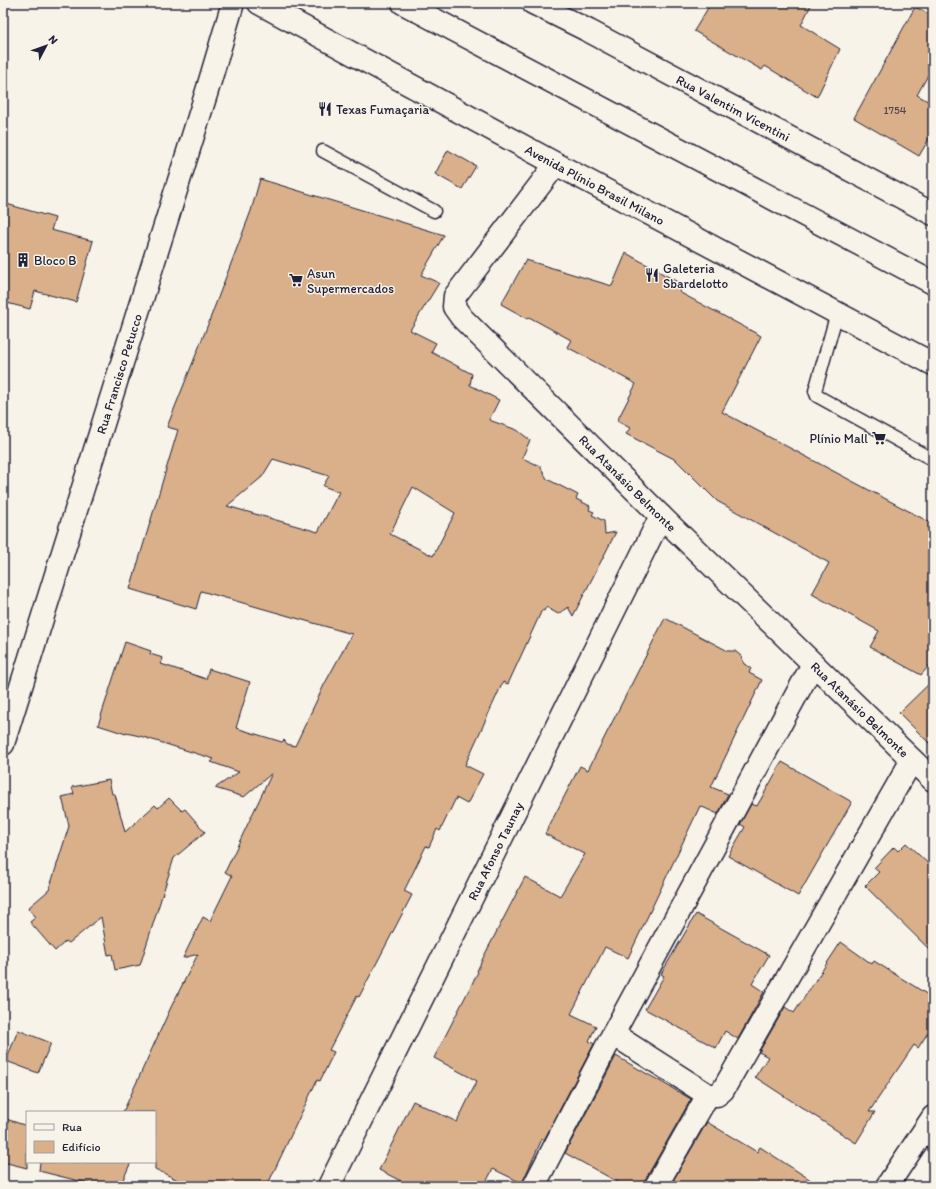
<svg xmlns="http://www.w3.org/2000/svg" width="936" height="1189" font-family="Itim,sans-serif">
<rect width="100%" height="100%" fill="#f7f3e8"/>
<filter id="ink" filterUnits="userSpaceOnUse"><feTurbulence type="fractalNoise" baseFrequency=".025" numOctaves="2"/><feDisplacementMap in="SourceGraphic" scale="8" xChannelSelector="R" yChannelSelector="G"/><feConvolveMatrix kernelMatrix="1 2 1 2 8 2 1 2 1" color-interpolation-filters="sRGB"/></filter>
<g filter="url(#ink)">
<!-- building -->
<g fill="#dab08b" stroke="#22223b" fill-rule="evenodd">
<path d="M711,3H812L801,25L840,49L817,97L765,66L762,70L694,31Z"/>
<path d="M915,7L933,16V66L917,95L933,104V132L919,156L854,118Z"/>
<path d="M448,150L476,166L462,189L435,174Z"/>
<path d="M260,179L444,235L421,275L439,283L410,330L436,343L431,352L472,374L470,385L499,400L489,420L517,430L530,440L522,458L540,466L547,479L578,495L576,499L590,506L589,510L594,512L592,515L604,521L605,534L616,532L573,616L568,607L558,614L546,607L544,611L542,610L508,684L503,682L465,765L483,774L467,804L456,798L440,831L437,829L429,847L426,846L404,891L412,895L359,997L357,996L329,1050L334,1052L320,1081L317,1080L267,1186H190L155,1169V1112H123L172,1005L198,954L183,958L203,917L210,921L232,876L225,872L272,773L244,797L215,788L239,772L211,762L214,759L140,736L126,733V734L98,725L125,642L151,651L150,654L163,658L161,664L206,679L209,669L250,682L236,728L282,742L284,740L287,744L295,746L324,685L352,634L201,591L196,609L130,589L178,430L167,427L205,332L251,211ZM273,459L329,476L323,486L339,492L318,532L227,506L262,477ZM413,487L455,513L433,556L390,534Z"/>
<path d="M3,203L55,218L51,230L93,241L76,302L35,291L30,309L3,302Z"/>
<path d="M626,253L683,285L679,292L761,336L722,412L933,524V661L921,675L870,647L879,631L812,594L829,563L717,501L676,460L626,434L630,428L617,421L636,384L567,347L571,340L529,317L528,319L501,304L526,260L612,286Z"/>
<path d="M665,618L728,651H735L741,656L744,664L751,668L749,673L762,680L711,787L728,794L718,814L700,806L628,958L605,947L571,1014L596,1026L589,1041L594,1044L544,1140L542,1139L522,1183L493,1169L484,1186H411L379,1170L413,1101L457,1122L477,1081L434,1058L478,972L477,971L484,956L525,877L560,896L585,854L545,834L580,766L588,770Z"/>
<path d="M933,680V747L899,713Z"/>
<path d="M782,762L852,802L798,896L728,856L745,827L740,824L751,804L757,806Z"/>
<path d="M109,780L112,794H115L125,832L155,805L158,808L169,798L182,811L185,809L205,832L174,858L140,965L115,970L112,954L108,955L101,917L69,943L66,941L55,951L30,922L36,917L28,908L49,890L69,826L62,797L74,794L72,787Z"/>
<path d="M906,843L933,868V953L865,886L879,872L874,868L894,847L898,851Z"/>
<path d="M696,914L769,955L752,984L764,992L738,1039L725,1031L716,1048L645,1009L664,976L661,974Z"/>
<path d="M841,942L872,964L874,961L933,998V1025L918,1048L914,1045L869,1112H875L856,1143L755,1077L768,1057L759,1052L785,1007L794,1013Z"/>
<path d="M18,1030L51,1043L38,1073L6,1061Z"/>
<path d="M616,1056L691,1099L645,1180L644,1186H625L565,1153Z"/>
<path d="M3,1118L27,1126V1168L3,1162Z"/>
<path d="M707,1122L757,1152L760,1147L820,1186H670Z"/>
<path d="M40,1162H131L120,1186H99L39,1171Z"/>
</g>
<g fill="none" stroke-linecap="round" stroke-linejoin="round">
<defs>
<g id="lane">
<path d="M323,151L434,211"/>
<path d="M837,313L815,391L817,396L928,457L933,455"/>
</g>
<g id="street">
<path id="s1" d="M533,3L589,31L933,214"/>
<path id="s2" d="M556,164L455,296L454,307L462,318L661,516L933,780"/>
<path d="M613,1034L708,1095H717L723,1090L912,760"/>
<path id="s3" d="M329,1186L661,516"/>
<path d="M534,1186L613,1034L813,664"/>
<path d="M656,1186L708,1095"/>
<path d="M887,1186L933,1117"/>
</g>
<g id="secondary">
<path id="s4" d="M259,3L556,164L933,364"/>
<path d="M403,3L933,283"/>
<path id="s5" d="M3,744L207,91L233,3"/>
</g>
</defs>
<!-- lane casing -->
<use href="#lane" stroke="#22223b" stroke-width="15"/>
<!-- street casing -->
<use href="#street" stroke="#22223b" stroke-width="25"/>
<!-- secondary casing -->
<use href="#secondary" stroke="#22223b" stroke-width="25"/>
<!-- lane -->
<use href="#lane" stroke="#f7f3e8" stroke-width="12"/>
<!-- street -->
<use href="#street" stroke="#f7f3e8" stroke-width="22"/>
<!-- secondary -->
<use href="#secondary" stroke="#f7f3e8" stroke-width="22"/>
</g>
</g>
<!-- icons -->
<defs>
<symbol id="restaurant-bare" viewBox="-9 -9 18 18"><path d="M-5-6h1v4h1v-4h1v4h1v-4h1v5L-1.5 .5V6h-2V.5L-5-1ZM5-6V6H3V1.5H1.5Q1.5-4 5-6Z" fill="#22223b" stroke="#f7f3e8" stroke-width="2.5" paint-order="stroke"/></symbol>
<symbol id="building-bare" viewBox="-9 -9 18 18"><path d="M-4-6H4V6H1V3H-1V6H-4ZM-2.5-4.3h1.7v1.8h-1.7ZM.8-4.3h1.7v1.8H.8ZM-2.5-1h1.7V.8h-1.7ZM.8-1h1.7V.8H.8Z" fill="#22223b" stroke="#f7f3e8" stroke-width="2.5" paint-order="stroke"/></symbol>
<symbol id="supermarket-bare" viewBox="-9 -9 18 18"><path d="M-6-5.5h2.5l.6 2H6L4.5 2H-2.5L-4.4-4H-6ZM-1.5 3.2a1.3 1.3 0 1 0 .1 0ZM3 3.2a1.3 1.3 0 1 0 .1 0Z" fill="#22223b" stroke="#f7f3e8" stroke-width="2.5" paint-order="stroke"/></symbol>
</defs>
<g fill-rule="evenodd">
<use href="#restaurant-bare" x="315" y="99" width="20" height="20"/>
<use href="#building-bare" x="13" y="250" width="20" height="20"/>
<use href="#restaurant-bare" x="642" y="265" width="20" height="20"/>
<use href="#supermarket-bare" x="286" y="270" width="20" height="20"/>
<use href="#supermarket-bare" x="869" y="428" width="20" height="20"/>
</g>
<g text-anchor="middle" stroke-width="3" stroke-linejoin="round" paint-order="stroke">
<!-- number labels -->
<g font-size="11" fill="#50464f">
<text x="895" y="114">1754</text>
</g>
<!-- street labels -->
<g font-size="13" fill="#22223b" stroke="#f7f3e8">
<text dy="5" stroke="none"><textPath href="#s1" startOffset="226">Rua Valentim Vicentini</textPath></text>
<text dy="5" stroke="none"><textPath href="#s4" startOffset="382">Avenida Plínio Brasil Milano</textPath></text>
<text dy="5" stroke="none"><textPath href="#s5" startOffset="388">Rua Francisco Petucco</textPath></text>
<text dy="5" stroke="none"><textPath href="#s2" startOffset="425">Rua Atanásio Belmonte</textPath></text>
<text dy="5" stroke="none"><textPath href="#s2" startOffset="749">Rua Atanásio Belmonte</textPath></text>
<text dy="5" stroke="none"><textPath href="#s3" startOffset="374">Rua Afonso Taunay</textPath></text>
</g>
<!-- poi labels -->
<g font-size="13" fill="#22223b" stroke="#f7f3e8" text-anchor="start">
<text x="336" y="114">Texas Fumaçaria</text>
<text x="34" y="265">Bloco B</text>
<text x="663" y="273">Galeteria<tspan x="663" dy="15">Sbardelotto</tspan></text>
<text x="307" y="278">Asun<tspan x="307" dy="15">Supermercados</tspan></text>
<text x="868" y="443" text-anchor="end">Plínio Mall</text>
</g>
</g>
<!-- margin -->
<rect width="936" height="1189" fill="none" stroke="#f7f3e8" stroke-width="16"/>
<rect x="8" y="8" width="920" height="1173" fill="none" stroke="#22223b" stroke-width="1.5" filter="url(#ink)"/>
<!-- legend -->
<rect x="26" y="1111" width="130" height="52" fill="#f7f3e8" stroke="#a29fa3"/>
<rect x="34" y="1124" width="20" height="6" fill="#f7f3e8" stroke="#a29fa3"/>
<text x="62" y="1131" font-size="12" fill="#22223b">Rua</text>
<rect x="34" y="1141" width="20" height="12" fill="#dab08b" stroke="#a29fa3"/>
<text x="62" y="1151" font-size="12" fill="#22223b">Edifício</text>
<!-- north arrow -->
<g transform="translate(46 46) rotate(49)" stroke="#f7f3e8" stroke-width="3" paint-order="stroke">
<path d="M0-3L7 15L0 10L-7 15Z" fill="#22223b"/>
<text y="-6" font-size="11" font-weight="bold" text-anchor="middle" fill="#22223b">N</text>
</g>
</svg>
